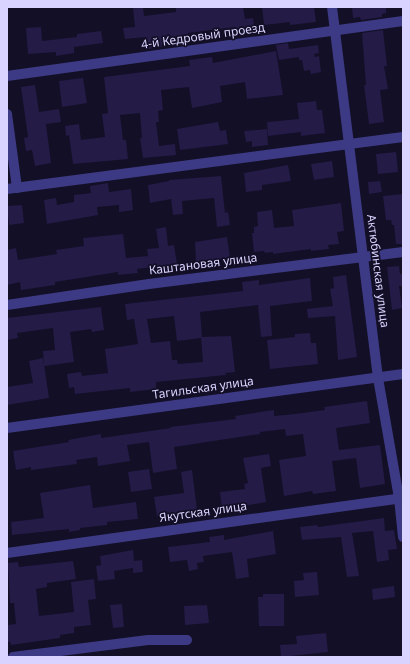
<svg xmlns="http://www.w3.org/2000/svg" width="410" height="664" font-family="'Noto Sans',sans-serif">
<rect width="100%" height="100%" fill="#130f26"/>
<!-- building -->
<g fill="#241b47" fill-rule="evenodd">
<path d="M143,7L144,16L176,12V7H243L245,19L253,18L255,31L235,34V27L188,33L189,39L162,42V47L147,49L146,37L125,39L123,28L135,27L133,8Z"/>
<path d="M262,7H314L316,22L290,25V22L264,25Z"/>
<path d="M352,7H386V13L382,14V17L361,20L360,17L353,18Z"/>
<path d="M41,27L42,41L77,37V34L101,31L103,43L74,47V53L56,56V52L28,54L26,28Z"/>
<path d="M383,30L387,66H384L388,89L380,90L384,122L369,124L364,85H366L362,33Z"/>
<path d="M288,43L289,49L318,45L319,53L314,54L315,57L319,56L321,72L311,74L310,70L304,71L302,60H299V57L279,60L276,45Z"/>
<path d="M276,51L283,95L247,99L245,82L220,86L222,102L192,108L189,87L161,90L163,110L158,111L159,122H156L159,146L175,144L176,155L143,158L140,138H142L140,113L120,115L123,140H126L128,159L73,164L69,135L66,136L65,126L79,124L81,140L105,137L102,114L108,113L104,77L190,66L189,60L212,57L213,63Z"/>
<path d="M83,78L87,103L62,107L59,81Z"/>
<path d="M35,85L39,112L59,109L61,122L46,124L51,163L35,166L32,150L26,151L24,138L28,137L21,87Z"/>
<path d="M316,101L317,110H322L325,133L301,136V132L268,136L267,122L299,119L297,103Z"/>
<path d="M218,122L220,131L226,130L228,144L180,150L177,129Z"/>
<path d="M267,129L268,145L252,147V141L246,142L244,131Z"/>
<path d="M396,152L398,172L378,174L376,154Z"/>
<path d="M332,161L334,177L314,180L311,164Z"/>
<path d="M288,165L291,181L262,185V190L246,192L244,173Z"/>
<path d="M221,176L225,213L228,212L230,225L217,227L214,198L182,201L183,214L173,215L171,199L150,203L148,185L169,181V180Z"/>
<path d="M380,181L382,192L369,194L368,182Z"/>
<path d="M108,183L109,192L131,189L133,210L119,212V205L97,207L98,215L47,224L44,200L56,198L57,205L74,202V195L91,193L90,186Z"/>
<path d="M403,194V244H396L394,225H392L391,220H386L383,196Z"/>
<path d="M341,203L344,231L337,232L339,244L328,245L329,249L311,251V249L273,254V252L265,253L264,251L254,252L252,233H254V227L258,226L257,212L272,210L274,228L294,226L292,210Z"/>
<path d="M22,205L24,223L9,225L7,206Z"/>
<path d="M166,227L168,246L174,245L177,264L137,269L138,273L118,275V272L55,282V285L21,290L20,282L7,285V250L16,248L18,260L57,254L56,250L84,246L83,238L123,234L126,258L148,256L147,249L159,248L156,229Z"/>
<path d="M227,237L230,258L196,262L195,242Z"/>
<path d="M399,266L400,274H403V286H399L402,308L392,310L387,267Z"/>
<path d="M346,275L357,357L338,360L335,316L308,318L307,309L333,306L330,289L334,288L333,277Z"/>
<path d="M310,278L312,301L270,306L272,336L261,337L258,305L200,312L202,337L231,336L235,372L225,373L226,375L156,382V389L130,392V388L75,394L74,387L69,388L67,374L81,372L82,376L108,373L105,349L138,344L134,319L127,320L125,304L243,291L242,282L259,280V285ZM174,316L177,341L201,338L203,362L178,364L177,360H172L170,341L151,343L147,319Z"/>
<path d="M101,307L104,330L92,332L91,329L70,332L74,362L44,366L43,351L55,350L53,328L17,333L18,338L7,340V318Z"/>
<path d="M310,333L311,343H316L318,364L270,369L267,340L295,337V334Z"/>
<path d="M43,358L49,398L7,405V387L33,383L29,361Z"/>
<path d="M367,401L370,423L336,428L339,450L380,445L385,484L360,488L356,458L332,461L336,491L313,494L312,491L284,496L279,460L306,456L303,434L286,436L285,429L260,432V434L174,447L177,469L153,473L149,442L127,445L130,461L98,466L97,457L76,460L77,464L31,470V467L16,470L13,451L69,442L68,440L101,434V438L171,428L170,427L236,419L235,416L260,412L274,410V416L295,414L325,410L324,407Z"/>
<path d="M269,454L271,466L261,468L266,502L222,510L220,492L245,489L244,484L248,483L243,458Z"/>
<path d="M149,469L152,489L131,492L128,472Z"/>
<path d="M192,470L197,510L157,516L154,497L184,493L181,472Z"/>
<path d="M90,485L93,508L136,502L138,519L107,522V525L80,528V530L69,532V529L12,535L11,522L44,518L40,493Z"/>
<path d="M384,518L385,531L394,530L397,549L388,550L389,560L377,562L373,531L352,533L359,576L347,577L341,537L302,540L300,527L317,525L318,527Z"/>
<path d="M273,531L276,554L247,559L249,577L236,579L232,552L203,556L204,562L197,563L198,569L189,571L187,560L170,562L168,547L210,542L209,537L224,535V540Z"/>
<path d="M133,550L134,561L142,560L143,572L133,573V568L114,571L115,579L98,581L96,566L101,565L100,556Z"/>
<path d="M73,561L76,579L47,583V587L36,589L39,616L74,612L71,582L94,579L96,599L88,600L91,625L74,627V633L60,635V638L11,645L10,642H7V625L16,624L14,603H10L8,563L18,562L19,567Z"/>
<path d="M317,572L319,595L295,597L294,581L304,580L303,573Z"/>
<path d="M394,586L395,597L373,600L372,589Z"/>
<path d="M263,594H284V626H259L258,597H263Z"/>
<path d="M122,604L124,627L113,628L110,605Z"/>
<path d="M207,605L209,623L185,625L184,606Z"/>
<path d="M326,633L328,652L281,657L280,645L297,644L296,636Z"/>
</g>
<g fill="none" stroke-linecap="round" stroke-linejoin="round">
<!-- street -->
<g stroke="#3d3a85" stroke-width="10">
<path d="M332,7L378,378L399,498L403,537"/>
<path d="M7,76L403,21"/>
<path d="M7,114L17,188"/>
<path d="M7,189L403,137"/>
<path d="M7,305L149,284L403,252"/>
<path d="M7,428L403,374"/>
<path d="M7,553L403,498"/>
<path d="M13,657L148,640H187"/>
</g>
</g>
<g text-anchor="middle" stroke-width="3.5" stroke-linejoin="round" paint-order="stroke">
<!-- street labels -->
<g font-size="12" fill="#d9d4ff" stroke="#130f26">
<text transform="translate(203 36) rotate(-8)" y="4">4-й Кедровый проезд</text>
<text transform="translate(203 264) rotate(-7)" y="4">Каштановая улица</text>
<text transform="translate(378 271) rotate(83)" y="4">Актюбинская улица</text>
<text transform="translate(203 388) rotate(-8)" y="4">Тагильская улица</text>
<text transform="translate(203 512) rotate(-8)" y="4">Якутская улица</text>
</g>
</g>
<!-- border -->
<rect width="410" height="664" fill="none" stroke="#d9d4ff" stroke-width="16"/>
</svg>
